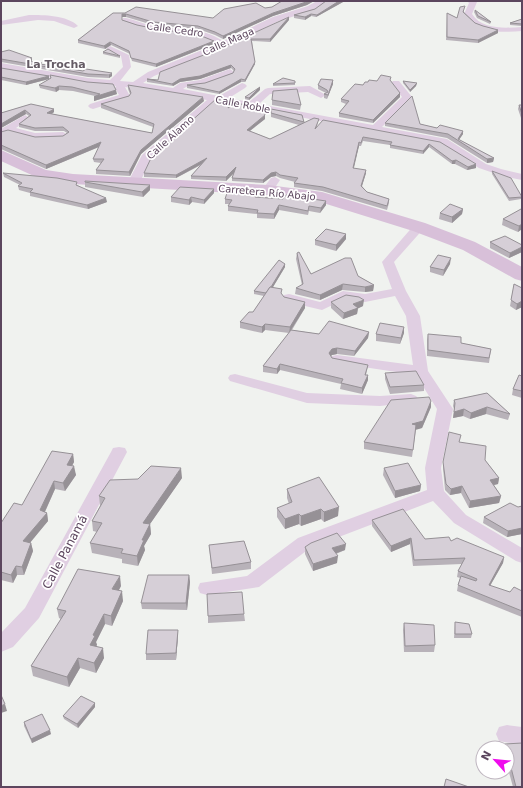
<svg xmlns="http://www.w3.org/2000/svg" width="523" height="788" font-family="'DejaVu Sans',sans-serif">
<rect width="100%" height="100%" fill="#f0f2ef"/>
<g fill="none" stroke-linecap="round" stroke-linejoin="round">
<!-- street -->
<g fill="#e0cfe2" fill-rule="evenodd">
<path d="M317,1H327L314,10L279,21L213,52L154,76L143,83L173,88L180,83L200,80L230,69L234,72L233,74L205,84L186,87L183,89L219,96L242,83L245,84L247,86L245,88L229,98L249,102L265,89L268,88L310,86L326,95L321,98L308,92L270,94L259,104L373,125L402,97L391,83L393,81H399L412,97L382,127L447,139L486,164L501,169L522,174V180L502,176L479,168L440,144L216,101L151,159L140,182L134,185L128,182L142,155L207,100L125,87L130,96L128,98L93,109L90,108L88,106L90,104L119,95L115,88L116,86L88,84L1,69V63L88,78L110,80L123,67L121,56L106,49L110,46L129,55L131,67L120,81L133,82L148,72L217,44C197,30 176,35 153,30C143,29 133,25 123,22V18H126C135,20 144,24 153,26C178,30 201,26 223,41L273,17L308,6Z"/>
<path d="M467,1L477,2L472,14C482,30 505,28 522,27V31C501,33 477,33 464,14L469,3Z"/>
<path d="M29,15C44,15 67,15 78,26L74,28L54,21L38,20L1,25V21Z"/>
<path d="M25,115L30,118L16,128L35,133L63,132L68,135L63,138L35,139L9,132L1,135V129Z"/>
<path d="M275,177L280,180L272,192H264L262,190L271,178Z"/>
<path d="M419,223L423,224L425,227L394,262L406,291L420,316L428,371L453,409L441,468L444,491L466,515L522,548V563L516,561L454,523L433,501L310,548L259,587L207,595L200,593L198,588L200,583L247,576L298,538L427,490L425,468L437,409L416,375L337,363L332,362L330,359L332,356L337,355L413,365L406,316L395,296L365,302L345,299L322,310L284,301L282,298L284,295L289,294L320,302L343,291L365,294L392,289L382,262L415,224Z"/>
<path d="M235,374L307,393L380,396L411,394L416,396L419,399L416,402L380,406L307,403L230,381L228,378L230,375Z"/>
<path d="M119,447L125,448L127,452L39,618L13,647L1,652V633L25,608L111,452L113,448Z"/>
<path d="M507,725L522,727V745L499,741L496,734L499,727Z"/>
</g>
<!-- secondary -->
<path fill="#d8c0d9" fill-rule="evenodd" d="M1,150L46,170L73,174L268,185L322,192L425,223L475,242L522,267V281L515,279L463,250L413,231L320,202L268,195L73,184L36,177L1,161Z"/>
</g>
<!-- wall -->
<g fill="#b8b2b9">
<path d="M282,1H314L307,5L273,16L223,39L215,35L198,29L153,25L126,17H122V20L137,25L214,44L156,67L132,61L130,54L111,45L105,49L78,43V40L113,13L213,18L272,7Z"/>
<path d="M326,1H352L351,2H343L316,17L311,16L305,20L294,18V15L315,9Z"/>
<path d="M464,10V12L475,23L483,26L498,30V33L478,43L446,40L447,13L457,18Z"/>
<path d="M475,10L491,22L490,24L477,18L474,12Z"/>
<path d="M522,19V26L510,25V23Z"/>
<path d="M289,20L270,42L252,41L255,64L245,82H241L219,94L187,88V85L205,83L233,73L234,71L231,68L200,79L180,82L173,86L147,82V79L158,80Z"/>
<path d="M1,52L32,61H31L42,64L112,76L109,78L88,77L1,62Z"/>
<path d="M103,52L120,56V58L103,54Z"/>
<path d="M1,68L49,79L50,78V75L117,94L94,101V97L95,96L73,91L59,90L56,92L40,88L39,85L49,79L26,85L1,80Z"/>
<path d="M333,80V84L327,99L324,98V94L326,93L318,89V85Z"/>
<path d="M377,81H391L400,97L373,123L339,117V113L346,104L341,102V99L368,82Z"/>
<path d="M403,81L417,83L416,86L410,92L403,83Z"/>
<path d="M295,83V85L273,86V84Z"/>
<path d="M128,85L204,101L141,154L130,176L96,174V170L101,163L94,162L93,159L99,147L46,169L1,149V132L35,137L63,136L67,133L64,131H35L19,127V124L29,116L26,114L1,128V113L31,104L54,112L52,114L152,133L153,127L101,108V104L129,96L130,94L128,89Z"/>
<path d="M260,90L249,100H245V97Z"/>
<path d="M272,100L301,105L300,110L272,105Z"/>
<path d="M519,105H522V121L518,109Z"/>
<path d="M231,106L265,119L250,131L270,139L299,125L271,117V109L302,115L304,123L318,122L317,126L440,142L476,168L467,170L455,164H452L429,147L423,154L390,148V145L363,141L361,146H359L353,168L366,173L362,186L367,192L389,199V203L387,210L322,191L294,187V183L295,182L280,178L276,176L271,177L263,183L232,181V178L234,173L226,181L191,179V176L201,165L176,178L144,177V173Z"/>
<path d="M385,123L420,124L437,128L463,131V134L459,140L494,158L493,162L487,163L447,138L385,126Z"/>
<path d="M492,171L522,197L521,199L509,201L492,174Z"/>
<path d="M3,173L77,185L107,202L88,209L30,196V193L19,190L18,186L20,185L4,177Z"/>
<path d="M85,182L150,190L143,197L85,187Z"/>
<path d="M214,189V193L204,204L192,202L189,205L171,202V197Z"/>
<path d="M258,196L257,197L326,201V205L320,213L309,211L308,215L279,210L274,219L257,218V214L228,211V206L229,204H225V199Z"/>
<path d="M463,209L462,214L452,223L439,219L440,213Z"/>
<path d="M522,209V229L518,232L502,225L503,219Z"/>
<path d="M346,239L336,251L315,245V240Z"/>
<path d="M490,242L522,245V252L509,258L490,248Z"/>
<path d="M297,253L311,274L358,276L374,285L373,291L365,292L342,290L320,300L295,294L296,288L302,285L296,259Z"/>
<path d="M285,264V267L273,287L284,297L305,308L292,330L319,334L369,332L368,338L354,356L337,354L332,355L331,356L332,358L368,365L366,375L368,380L362,394L340,389L341,384L280,370L277,374L263,372V366L289,333L265,330L262,333L240,328V322L253,312L264,296L254,294V291Z"/>
<path d="M450,264L443,276L430,272V267Z"/>
<path d="M514,284L522,288V307L516,310L510,306Z"/>
<path d="M331,302L363,306L358,308L357,314L343,319L331,308Z"/>
<path d="M404,327V333L400,344L376,341V334Z"/>
<path d="M428,334L461,343L491,349L489,363L427,356V340Z"/>
<path d="M385,373L424,385V391L390,394L385,379Z"/>
<path d="M522,376V398L512,395L513,389Z"/>
<path d="M487,393L510,414L508,420L486,414L470,419L463,416L453,418L454,409L453,406L454,400Z"/>
<path d="M431,401V407L422,428L416,429L412,457L364,449V442Z"/>
<path d="M459,442L485,460L499,478L498,484L494,485L501,496L499,503L469,508L461,493L450,495L445,490L443,468V462Z"/>
<path d="M73,454L74,462L72,466L76,475L65,491L55,489L45,512L47,513L48,521L30,542L31,543L33,551L24,575H17L13,583L1,580V523L22,505Z"/>
<path d="M384,468L421,485L420,491L395,498L383,475Z"/>
<path d="M182,478L150,524L151,534L144,546L145,550L138,566L122,563V559L92,553L90,543L97,532L93,531L92,521L100,506L99,496Z"/>
<path d="M287,489L338,516L324,522L321,519L301,526L299,524L285,529L277,517V508L289,504L287,498Z"/>
<path d="M522,506V534L507,537L483,523L484,517Z"/>
<path d="M372,520L425,539L451,541L504,557L503,563L490,586L510,592L522,591V617L457,591L458,585L460,578L457,577L458,571L462,564L413,566L410,544L391,552L372,526Z"/>
<path d="M209,545L251,562V569L212,574Z"/>
<path d="M305,547L345,550L336,554L337,563L313,571L305,554Z"/>
<path d="M189,575L190,582L187,610L142,609L141,603Z"/>
<path d="M121,586L119,590L123,601L112,626L105,624L96,642L97,645L96,646L104,658L96,673L80,668L69,687L33,676L31,666L61,619L59,618L57,609Z"/>
<path d="M244,614L245,621L208,623V616Z"/>
<path d="M455,622L472,634L471,638H454Z"/>
<path d="M404,623L435,645L434,652H404L403,630Z"/>
<path d="M178,636L176,660H146V654Z"/>
<path d="M95,707L78,728L64,719L63,716Z"/>
<path d="M24,722L51,734L32,743L24,726Z"/>
<path d="M522,743V787H513L507,765V748H504L505,744Z"/>
</g>
<!-- shaded-wall -->
<g fill="#969196">
<path d="M309,1H314L307,5L273,16L223,39V36L273,13Z"/>
<path d="M339,1H343V2L316,17L317,15Z"/>
<rect x="122" y="14" width="4" height="3"/>
<path d="M311,14V16L305,20V17Z"/>
<path d="M289,17V20L270,42V39Z"/>
<path d="M498,30V33L478,43V40Z"/>
<path d="M214,41V44L156,67V64Z"/>
<path d="M110,42L111,45L105,49L104,46Z"/>
<path d="M32,58V61L28,64L27,61Z"/>
<path d="M255,62V64L245,82V80Z"/>
<path d="M231,65V68L200,79L180,82L173,86L172,84L180,79Z"/>
<path d="M112,73V76L109,78V75Z"/>
<path d="M49,76V79L26,85V82Z"/>
<path d="M241,79V82L219,94V92Z"/>
<path d="M333,80V84L327,99L328,95Z"/>
<path d="M417,83L416,86L410,92V90Z"/>
<path d="M59,86V90L56,92L55,88Z"/>
<path d="M260,87V90L249,100V98Z"/>
<path d="M116,90L117,94L94,101V97Z"/>
<path d="M400,93V97L373,123V120Z"/>
<path d="M203,97L204,101L141,154L130,176L129,172L141,150Z"/>
<path d="M54,109V112L47,117V113Z"/>
<path d="M25,110L26,114L1,128V124Z"/>
<path d="M265,115V119L247,133V130Z"/>
<path d="M463,131V134L458,141V139Z"/>
<path d="M101,142V146L46,169V165Z"/>
<path d="M359,142V146L353,172V168Z"/>
<path d="M429,144V147L423,154V151Z"/>
<path d="M207,158V161L176,178V175Z"/>
<path d="M494,158L493,162L487,163V159Z"/>
<path d="M456,160L455,164H452V161Z"/>
<path d="M476,164V168L467,170L468,167Z"/>
<path d="M236,167V171L226,181V177Z"/>
<path d="M366,170V173L361,189V186Z"/>
<path d="M276,172V176L271,177L263,183V180L271,173Z"/>
<path d="M150,185V190L143,197L142,192Z"/>
<path d="M214,189V193L204,204V200Z"/>
<path d="M258,192V196L255,202V197Z"/>
<path d="M191,197L192,202L189,205V200Z"/>
<path d="M106,198L107,202L88,209L87,205Z"/>
<path d="M326,201V205L320,213L321,208Z"/>
<path d="M279,205V210L274,219V214Z"/>
<path d="M463,209L462,214L452,223V217Z"/>
<path d="M522,224V229L518,232L519,226Z"/>
<path d="M346,234V239L336,251V245Z"/>
<path d="M522,247V252L509,258L510,253Z"/>
<path d="M451,258L450,264L443,276L444,270Z"/>
<path d="M285,264V267L267,297V294Z"/>
<path d="M343,284L342,290L320,300V295Z"/>
<path d="M374,285L373,291L365,292V287Z"/>
<path d="M364,300L363,306L357,309L358,308L357,314L343,319L344,313L353,304Z"/>
<path d="M522,301V307L516,310L517,304Z"/>
<path d="M305,302V308L289,333L290,327Z"/>
<path d="M265,324V330L262,333V327Z"/>
<path d="M404,327V333L400,344L401,338Z"/>
<path d="M369,332L368,338L354,356L355,351Z"/>
<path d="M337,348V354L332,355L329,358V353L332,349Z"/>
<path d="M280,364V370L277,374V369Z"/>
<path d="M368,375V380L362,394V388Z"/>
<path d="M431,401V407L422,428L412,431V424Z"/>
<path d="M487,407L486,414L470,419L471,413Z"/>
<path d="M464,409L463,416L453,418L454,412Z"/>
<path d="M73,454L74,462L68,473L67,465Z"/>
<path d="M74,466L76,475L65,491L63,483Z"/>
<path d="M181,468L182,478L150,524L151,534L144,546L145,550L138,566L137,556L142,540L143,523Z"/>
<path d="M499,478L498,484L489,486L490,480Z"/>
<path d="M54,481L55,489L42,518L40,510Z"/>
<path d="M421,485L420,491L395,498V491Z"/>
<path d="M462,486L461,493L450,495L451,489Z"/>
<path d="M501,496L499,503L469,508L470,501Z"/>
<path d="M339,507L338,516L324,522V512Z"/>
<path d="M321,509V519L301,526V516Z"/>
<path d="M47,513L48,521L25,549L23,541Z"/>
<path d="M299,514V524L285,529V519Z"/>
<path d="M522,528V534L507,537L508,531Z"/>
<path d="M411,538L410,544L391,552V546Z"/>
<path d="M31,543L33,551L24,575L22,567Z"/>
<path d="M346,544L345,550L331,555L332,548Z"/>
<path d="M338,556L337,563L313,571V564Z"/>
<path d="M504,557L503,563L487,591L489,585Z"/>
<path d="M16,566L17,575L13,583L11,575Z"/>
<path d="M189,575L190,582L187,610L186,603Z"/>
<path d="M120,576L121,586L114,599L112,589Z"/>
<path d="M122,591L123,601L112,626L111,616Z"/>
<path d="M104,614L105,624L96,642L97,645L91,654L90,645L93,635Z"/>
<path d="M178,630V636L176,660V653Z"/>
<path d="M103,648L104,658L96,673L94,663Z"/>
<path d="M78,658L80,668L69,687L67,677Z"/>
<path d="M95,703V707L78,728L77,724Z"/>
<path d="M5,704L7,711L1,713V706Z"/>
<path d="M50,730L51,734L32,743L31,739Z"/>
</g>
<!-- building -->
<g fill="#d6cfd7" stroke="#969196">
<path d="M282,1H309L273,13L223,36L215,32L198,26L153,22L126,14H122V20L137,25L161,30L194,33L214,41L156,64L131,58L129,51L110,42L104,46L78,40L113,13H125L136,7L213,18L224,9L256,3L265,8L272,7Z"/>
<path d="M326,1H339L317,15L311,14L305,17L294,15L315,9Z"/>
<path d="M465,6L463,12L475,23L483,26L498,30L478,40L447,37V13L457,18L460,7Z"/>
<path d="M475,10L491,22L478,16Z"/>
<path d="M289,17L270,39H251L255,62L245,80L241,79L219,92L187,85L205,83L233,73L235,69L231,65L200,76L180,79L172,84L147,79L158,80L160,72L214,51Z"/>
<path d="M522,19V24L510,23Z"/>
<path d="M108,49L120,56L103,52Z"/>
<path d="M9,50L32,58L27,61L42,63L40,64L83,71L86,69L112,73L109,75L88,74L1,59V52Z"/>
<path d="M1,68L49,76L26,82L1,77Z"/>
<path d="M50,75L87,82L113,84L116,90L94,97L100,94L72,87L59,86L55,88L39,85L51,78Z"/>
<path d="M381,75L391,77L390,80L400,93L373,120L339,113L349,101L341,99L355,84L363,85L365,82H368L369,80L377,81Z"/>
<path d="M283,78L295,81V83L273,84Z"/>
<path d="M321,79L333,80L328,95L324,94L328,92L327,90L318,85Z"/>
<path d="M403,81L417,83L410,90Z"/>
<path d="M128,85L203,97L141,150L129,172L96,170L104,159H93L101,142L46,165L1,145V132L8,130L35,137L63,136L69,132L63,127L35,128L19,124L31,115L25,110L1,124V113L31,104L54,109L47,113L152,133L154,124L101,104L129,96L131,93Z"/>
<path d="M260,87L249,98L245,97Z"/>
<path d="M297,89L301,105L272,100L273,91Z"/>
<path d="M412,96L420,124L437,128L440,125L463,131L458,139L494,158L487,159L448,134L385,123Z"/>
<path d="M216,99L231,102L228,108L235,103L264,108L265,115L247,130L270,139L314,118L319,119L315,129L323,120L440,142L476,164L468,167L456,160L452,161L429,144L423,151L390,145L392,142L363,137L361,143L359,142L353,168L366,170L361,186L367,192L389,199L387,206L323,187L294,183L298,178L280,175L276,172L271,173L263,180L232,178L236,167L226,177L191,176L207,158L176,175L144,173L152,156Z"/>
<path d="M519,105H522V114Z"/>
<path d="M271,109L302,115L304,122L271,113Z"/>
<path d="M492,171L511,178L522,197L509,198Z"/>
<path d="M3,173L57,178L77,182L76,185L106,198L87,205L30,192L33,189L18,186L22,183Z"/>
<path d="M85,181L150,185L142,192L85,182Z"/>
<path d="M180,187L214,189L204,200L191,197L189,200L171,197Z"/>
<path d="M228,190L258,192L255,197L283,199L286,195L326,201L321,208L309,206L308,211L279,205L274,214L257,213L258,210L228,206L232,200L225,199Z"/>
<path d="M450,204L463,209L452,217L440,213Z"/>
<path d="M521,209H522V224L519,226L503,219Z"/>
<path d="M326,229L346,234L336,245L315,240Z"/>
<path d="M505,236L522,245V247L510,253L490,242Z"/>
<path d="M299,252L311,274L345,258H351L358,276L374,285L365,287L343,284L320,295L296,288L303,284L297,253Z"/>
<path d="M438,255L451,258L444,270L430,267Z"/>
<path d="M279,260L285,264L271,287H270L266,293L254,291Z"/>
<path d="M514,284L522,288V301L517,304L511,300Z"/>
<path d="M270,287L282,289L281,293L284,297L305,302L290,327L265,324L262,327L240,322L249,312H253Z"/>
<path d="M346,295L359,297L364,300L353,304L358,308L344,313L331,302Z"/>
<path d="M329,321L369,332L355,351L337,348L332,349L329,353L332,358L368,365L365,375H368L362,388L341,383L343,379L280,364L277,369L263,366L291,330L319,334Z"/>
<path d="M380,323L404,327L401,338L376,334Z"/>
<path d="M428,334L461,337V343L491,349L489,358L428,350Z"/>
<path d="M416,371L424,385L390,387L385,373Z"/>
<path d="M519,375L522,376V391L513,389Z"/>
<path d="M487,393L510,414L487,407L471,413L464,409L454,412L455,403L454,400Z"/>
<path d="M429,397L431,401L423,421L412,424L416,425L413,450L364,442L391,400Z"/>
<path d="M449,432L461,435L459,442L486,446L485,460L499,478L490,480L501,496L470,501L462,486L451,489L446,484L443,462Z"/>
<path d="M52,451L73,454L67,465L74,466L63,483L54,481L40,510L47,513L23,541L31,543L22,567L16,566L11,575L1,572V523L14,503L22,505Z"/>
<path d="M408,463L421,485L395,491L384,468Z"/>
<path d="M151,466L181,468L143,523L150,524L142,540H144L137,556L121,553L123,549L90,543L102,523L92,521L105,498L99,496L110,480L138,479Z"/>
<path d="M319,477L339,507L324,512L321,509L301,516L299,514L285,519L277,508L292,502L287,489Z"/>
<path d="M510,503L518,507L522,506V528L508,531L484,517Z"/>
<path d="M403,509L425,539L449,537L451,541L457,538L504,557L489,585L510,592L514,587L522,591V611L458,585L461,576L476,581L477,579L458,571L465,558L414,560L411,538L391,546L372,520Z"/>
<path d="M337,533L346,544L332,548L338,556L313,564L305,547L311,543Z"/>
<path d="M244,541L251,562L212,568L209,545Z"/>
<path d="M78,569L120,576L112,589L122,591L111,616L104,614L93,635L95,636L90,645L103,648L94,663L78,658L67,677L31,666L66,611L57,609Z"/>
<path d="M148,575H189L186,603H141Z"/>
<path d="M242,592L244,614L208,616L207,594Z"/>
<path d="M455,622L469,624L472,634H455Z"/>
<path d="M404,623L434,625L435,645L405,646Z"/>
<path d="M148,630H178L176,653L146,654Z"/>
<path d="M1,695L5,704L1,706Z"/>
<path d="M81,696L95,703L77,724L63,716Z"/>
<path d="M42,714L50,730L31,739L24,722Z"/>
<path d="M522,743V787H516L507,752V748H506L505,744Z"/>
<path d="M446,779L469,787H444Z"/>
</g>
<g text-anchor="middle" stroke-width="3.5" stroke-linejoin="round" paint-order="stroke">
<!-- far-street labels -->
<g font-size="10" fill="#5c465e" stroke="#fff">
<text transform="translate(175 29) rotate(8)" y="4">Calle Cedro</text>
<text transform="translate(228 41) rotate(-24)" y="4">Calle Maga</text>
<text transform="translate(243 104) rotate(11)" y="4">Calle Roble</text>
<text transform="translate(170 137) rotate(-42)" y="4">Calle Álamo</text>
<text transform="translate(267 192) rotate(5)" y="4">Carretera Río Abajo</text>
</g>
<!-- far-neighbourhood labels -->
<g font-size="11" font-weight="bold" fill="#655b65" stroke="#fff">
<text x="56" y="68">La Trocha</text>
</g>
<!-- street labels -->
<g font-size="12" fill="#5c465e" stroke="#fff">
<text transform="translate(65 552) rotate(-62)" y="4">Calle Panamá</text>
</g>
</g>
<!-- border -->
<rect width="523" height="788" fill="none" stroke="#5c465e" stroke-width="4"/>
<!-- north arrow -->
<g transform="translate(495 760) rotate(297)"><circle r="19" fill="#ffffff" stroke="#beb5bf"/>
<path d="M0-3L7 15L0 10L-7 15Z" fill="#ef0ced"/>
<text y="-6" font-size="11" font-weight="bold" text-anchor="middle" fill="#5c465e">N</text>
</g>
</svg>
